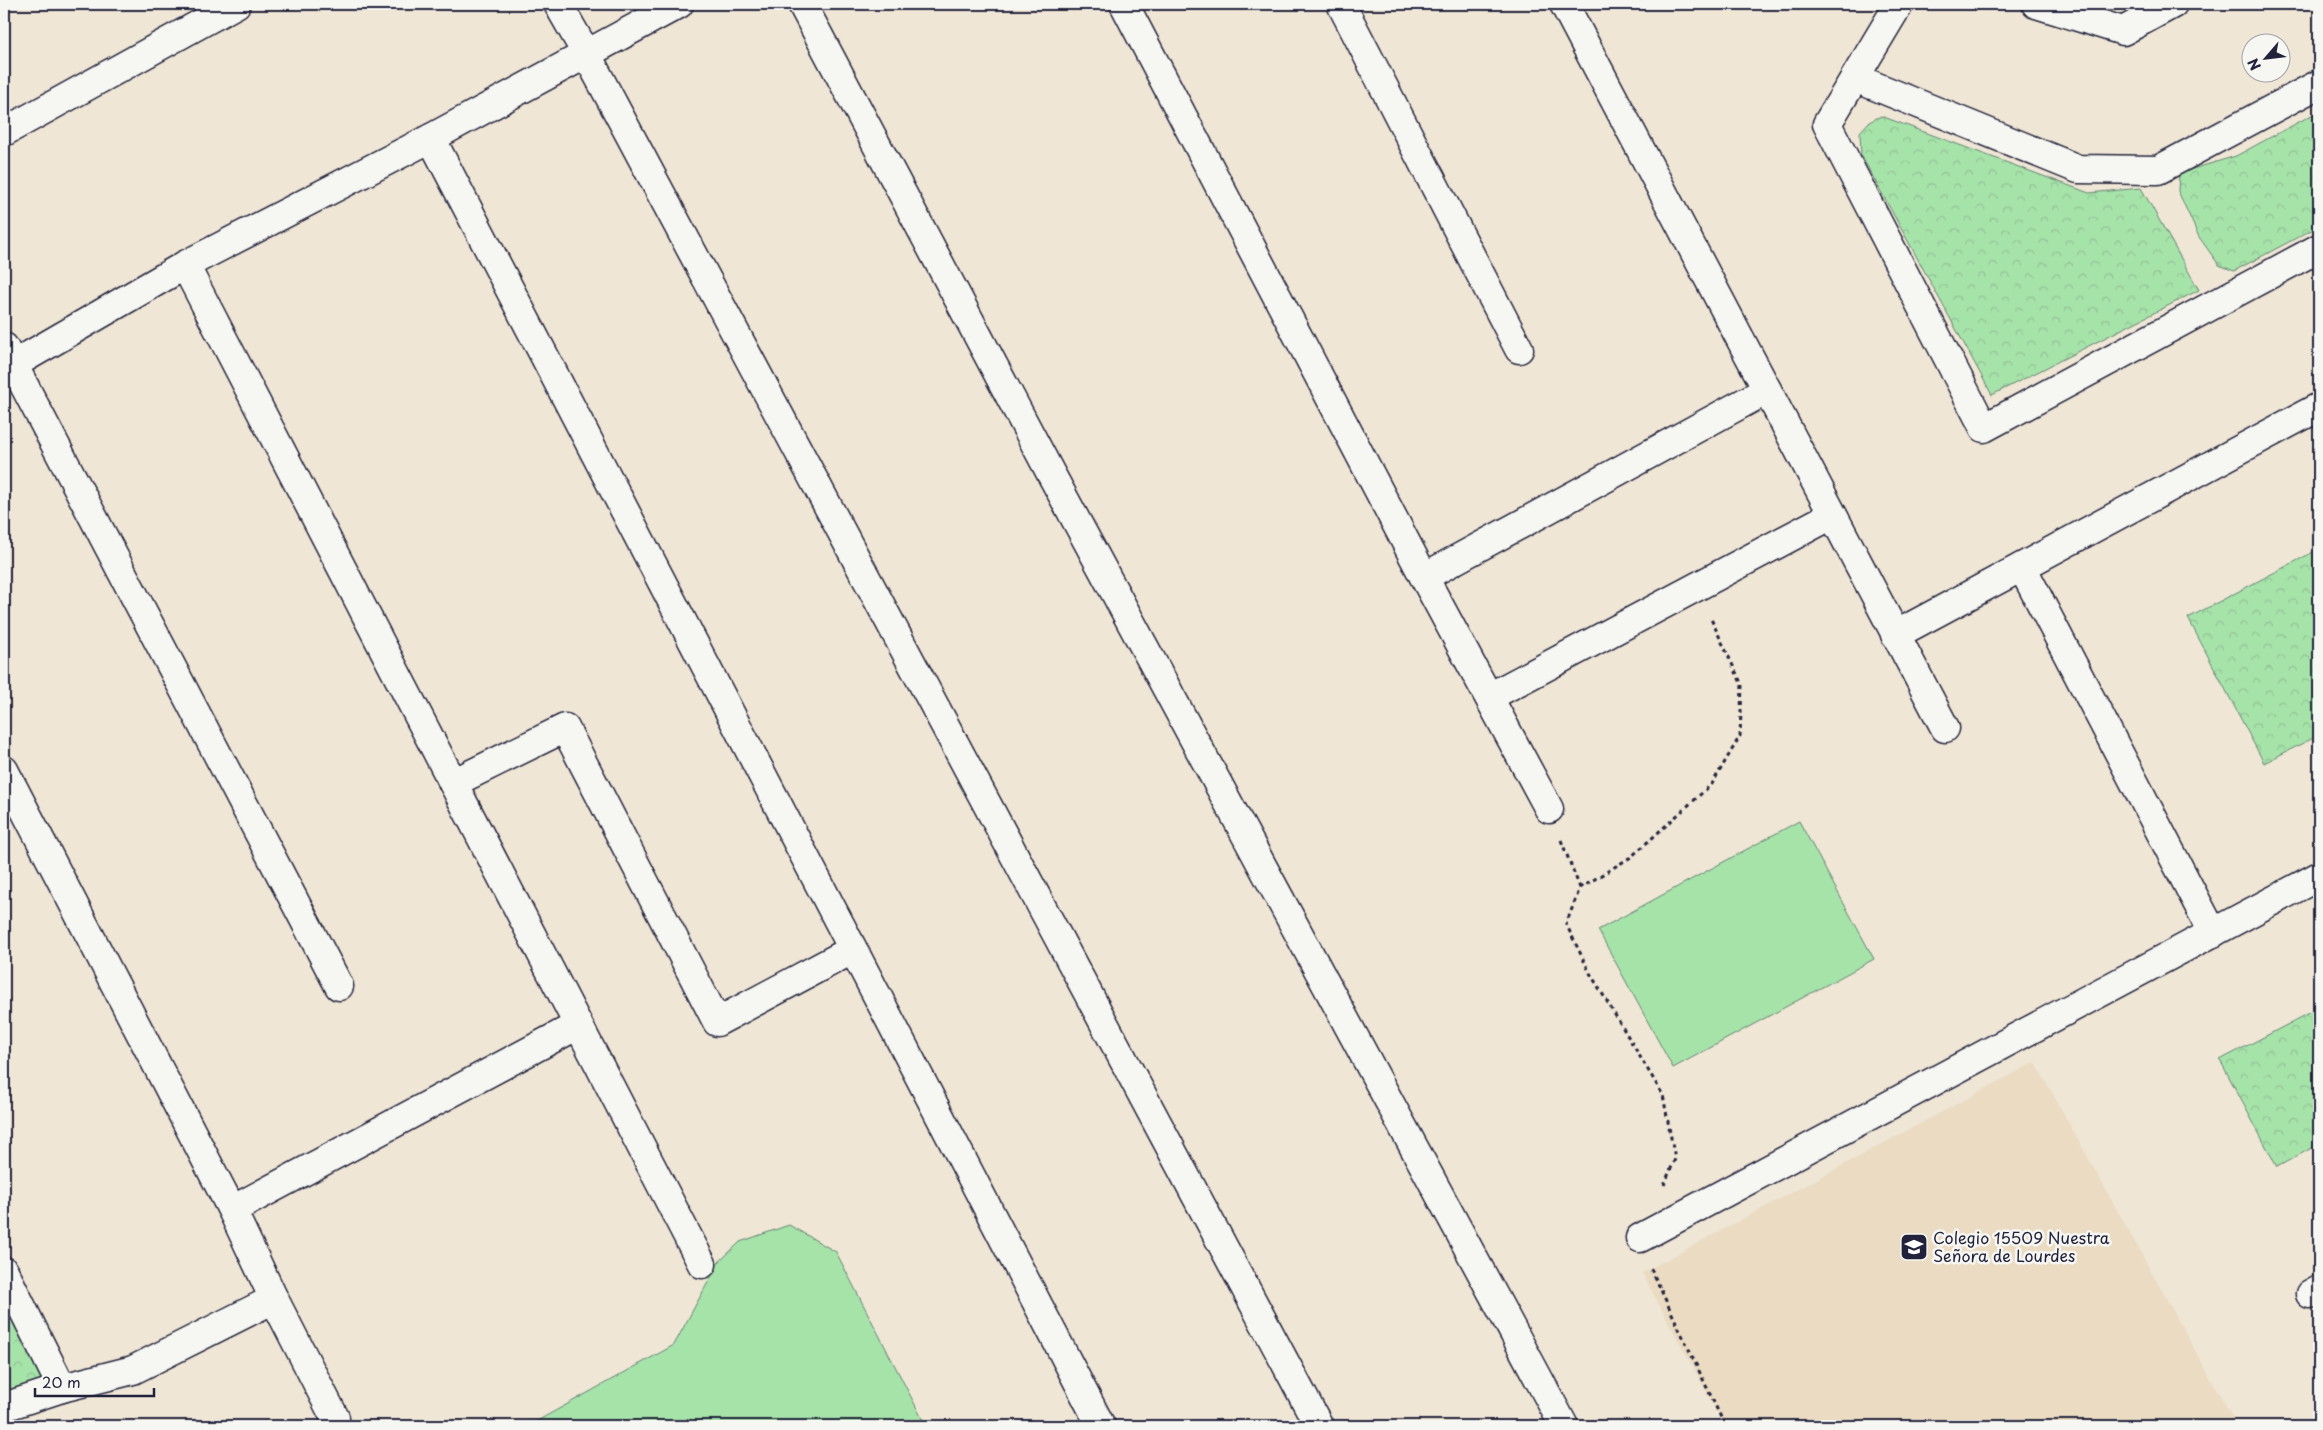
<svg xmlns="http://www.w3.org/2000/svg" width="2323" height="1430" font-family="'Playpen Sans',sans-serif">
<defs>
<pattern id="forest-crowns" width="20" height="18" patternUnits="userSpaceOnUse" patternTransform="scale(1.25)"><rect width="20" height="18" fill="#a6e3a9"/><path d="M2 6a3 3 0 1 1 6 0M12 15a3 3 0 1 1 6 0" fill="none" stroke="#8fc292"/></pattern>
</defs>
<rect width="100%" height="100%" fill="#efe6d6"/>
<filter id="ink" filterUnits="userSpaceOnUse"><feTurbulence type="fractalNoise" baseFrequency=".02" numOctaves="2"/><feDisplacementMap in="SourceGraphic" scale="10" xChannelSelector="R" yChannelSelector="G"/><feConvolveMatrix kernelMatrix="1 2 1 2 8 2 1 2 1" color-interpolation-filters="sRGB"/></filter>
<g filter="url(#ink)">
<!-- built -->
<path fill="#eadbc2" d="M2035,1062L2237,1426H1725L1642,1273Z"/>
<!-- forest -->
<g fill="url(#forest-crowns)" stroke="#648272">
<path d="M2319,111V226L2234,271L2219,265L2199,237L2178,191L2179,173L2236,156Z"/>
<path d="M1881,116L2089,193L2141,188L2199,290L1992,395L1861,155L1860,132L1869,122Z"/>
<path d="M2319,549V735L2264,763L2188,618Z"/>
<path d="M2319,1008V1144L2277,1167L2220,1060Z"/>
<path d="M4,1297L43,1372L44,1382L4,1405Z"/>
</g>
<!-- pitch -->
<g fill="#a6e3a9" stroke="#648272">
<path d="M1799,821L1874,959L1673,1068L1598,930Z"/>
<path d="M789,1225L836,1252L926,1426H528L674,1345L719,1262L740,1242Z"/>
</g>
<g fill="none" stroke-linecap="round" stroke-linejoin="round">
<defs>
<g id="minor">
<path d="M558,4L586,53L1319,1426"/>
<path d="M802,4L1050,472L1564,1426"/>
<path d="M1124,4L1424,577L1549,809"/>
<path d="M1341,4L1519,349"/>
<path d="M1564,4L1945,728"/>
<path d="M1899,4L1827,124L1984,428L2319,248"/>
<path d="M2036,4L2123,31L2173,4"/>
<path d="M1855,78L2078,169L2158,170L2319,84"/>
<path d="M431,138L1101,1426"/>
<path d="M185,265L702,1264"/>
<path d="M4,347L339,986"/>
<path d="M4,370L185,265L431,138L679,4"/>
<path d="M2022,567L2213,933"/>
<path d="M1424,577L1767,390"/>
<path d="M1895,635L2319,407"/>
<path d="M1489,697L1832,515"/>
<path d="M4,770L232,1210L274,1299L335,1418L334,1426"/>
<path d="M453,783L565,728L717,1022L852,950"/>
<path d="M232,1210L578,1025"/>
<path d="M1640,1238L2319,876"/>
<path d="M4,1271L62,1388"/>
<path d="M2310,1294L2319,1289"/>
<path d="M4,1407L62,1388L133,1370L274,1299"/>
</g>
<path id="secondary" d="M4,132L236,4"/>
</defs>
<!-- minor casing -->
<use href="#minor" stroke="#22223b" stroke-width="31"/>
<!-- secondary casing -->
<use href="#secondary" stroke="#22223b" stroke-width="31"/>
<!-- path -->
<g stroke="#22223b" stroke-width="3" stroke-dasharray="4 4" stroke-linecap="butt">
<path d="M1561,840L1580,888"/>
<path d="M1664,1185L1675,1159L1663,1095L1590,973L1566,924L1580,888L1631,857L1712,784L1740,736L1742,685L1711,619"/>
<path d="M1651,1269L1725,1426"/>
</g>
<!-- minor -->
<use href="#minor" stroke="#f6f6f2" stroke-width="28"/>
<!-- secondary -->
<use href="#secondary" stroke="#f6f6f2" stroke-width="28"/>
</g>
</g>
<!-- icons -->
<defs>
<symbol id="school-square" viewBox="-11 -11 22 22"><rect x="-9" y="-9" width="18" height="18" rx="4" fill="#22223b" stroke="#f6f6f2"/><path d="M0-5L7-2L0 1L-7-2ZM-4 1L0 2.5L4 1V4Q0 6-4 4Z" fill="#fff"/></symbol>
</defs>
<g fill-rule="evenodd">
<use href="#school-square" x="1898" y="1231" width="32" height="32"/>
</g>
<g text-anchor="middle" stroke-width="5" stroke-linejoin="round" paint-order="stroke">
<!-- poi labels -->
<g font-size="16" fill="#22223b" stroke="#f6f6f2" text-anchor="start">
<text x="1933" y="1244">Colegio 15509 Nuestra<tspan x="1933" dy="18">Señora de Lourdes</tspan></text>
</g>
</g>
<!-- margin -->
<rect width="2323" height="1430" fill="none" stroke="#f6f6f2" stroke-width="20"/>
<rect x="10" y="10" width="2303" height="1410" fill="none" stroke="#22223b" stroke-width="2" filter="url(#ink)"/>
<!-- north arrow -->
<g transform="translate(2266 58) rotate(242)"><circle r="24" fill="#f6f6f2" stroke="#a1a1a9"/>
<path d="M0-4L9 19L0 12L-9 19Z" fill="#22223b"/>
<text y="-8" font-size="14" font-weight="bold" text-anchor="middle" fill="#22223b">N</text>
</g>
<!-- scale -->
<path d="M35 1388v8h119v-8" fill="none" stroke="#22223b" stroke-width="2.5"/>
<text x="42" y="1388" font-size="15" fill="#22223b" stroke="#f6f6f2" stroke-width="4" paint-order="stroke">20 m</text>
</svg>
